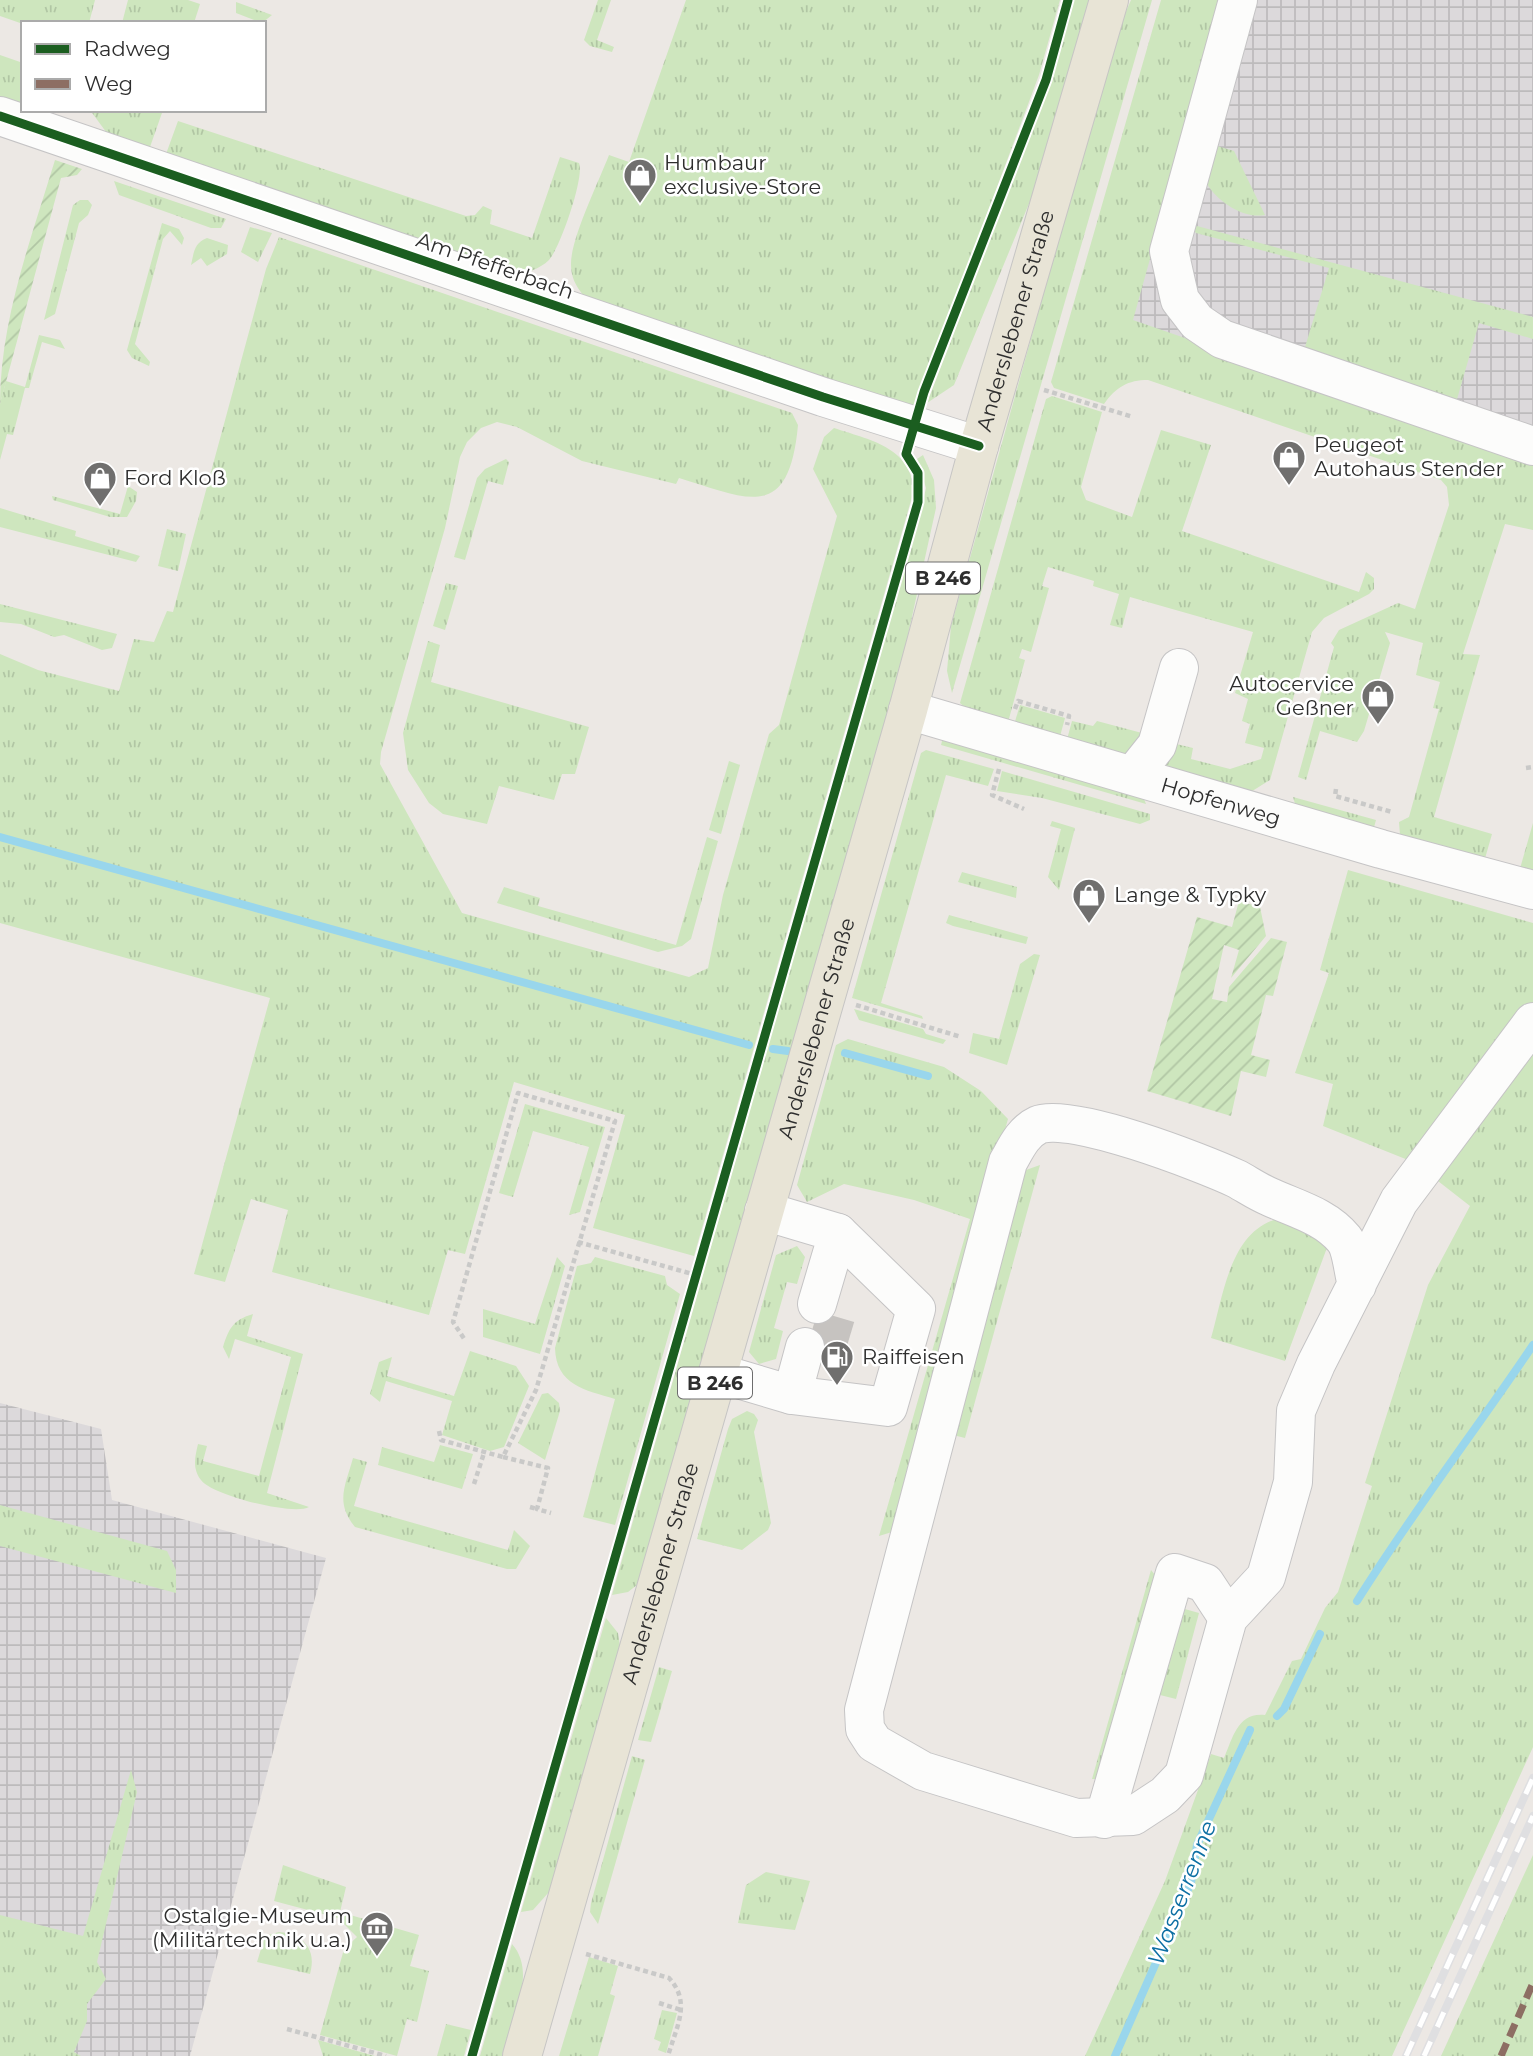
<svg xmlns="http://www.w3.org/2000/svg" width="1533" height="2056" font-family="Montserrat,sans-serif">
<defs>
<pattern id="industrial-grid" width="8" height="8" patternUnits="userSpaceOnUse" patternTransform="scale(1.75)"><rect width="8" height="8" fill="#dcd9db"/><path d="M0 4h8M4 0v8" fill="none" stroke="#bdbbbc"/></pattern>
<pattern id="grass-tufts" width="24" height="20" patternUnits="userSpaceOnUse" patternTransform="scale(1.75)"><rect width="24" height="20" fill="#cee6be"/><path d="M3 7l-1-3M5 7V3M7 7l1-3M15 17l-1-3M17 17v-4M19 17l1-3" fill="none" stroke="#b1c6a4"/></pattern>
<pattern id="garden-furrows" width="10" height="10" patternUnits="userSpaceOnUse" patternTransform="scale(1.75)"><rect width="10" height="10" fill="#cee6be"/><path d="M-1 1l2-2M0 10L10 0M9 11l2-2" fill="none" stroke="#b1c6a4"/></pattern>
</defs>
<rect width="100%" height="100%" fill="#ece8e4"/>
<!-- industrial -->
<g fill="url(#industrial-grid)">
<path d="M1209,0H1533V469L1116,326Z"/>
<path d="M0,1403L101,1429L112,1500L326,1558L190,2056H0Z"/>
</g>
<!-- grass -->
<g fill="url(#grass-tufts)">
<path d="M0,0H95L89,23L23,24L0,16Z"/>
<path d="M128,0H188L200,4L194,23H122Z"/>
<path d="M598,0H611L597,40L614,47L612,52L590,46L584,40Z"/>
<path d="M686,0H1060L1039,75L915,406L898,407L583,295C576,286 571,277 571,265C570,240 599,181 609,155L629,162Z"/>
<path d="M1073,0H1092L1035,189L954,385L927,403L1049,86Z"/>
<path d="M1131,0H1152L952,693L947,671L951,626L1089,130L1121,23Z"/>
<path d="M1161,0H1222L1133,320L1533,459V530L1505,524L1463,654L1480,655L1434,817L1492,834L1484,862L1400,835L1399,822L1409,817L1439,709L1433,708L1440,682L1416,675L1423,643L1385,632L1390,643L1364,731L1357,742L1320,731L1306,780L1298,777L1334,647L1331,643L1339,630L1398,603L1415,609L1449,505L1447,487L1441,480L1148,380C1128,380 1116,387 1104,404L1054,388L1051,382Z"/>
<path d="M236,2L272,15L262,23L236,13Z"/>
<path d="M0,55L23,63V108L0,100Z"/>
<path d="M90,110H163L150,147L109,136Z"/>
<path d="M178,121L466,216L475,215L483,206L492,210L490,224L532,238L560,157L579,163C585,176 560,248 549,260C540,269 526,273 514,275L166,154Z"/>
<path d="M1214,145L1234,151L1265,215C1243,219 1218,202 1207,184Z"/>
<path d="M114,181L226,219L221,228H211L119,195Z"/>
<path d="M80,200H88L92,205L88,215L79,223L55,314L44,320L73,205Z"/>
<path d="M162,223L179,229L184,238L182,245L170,231L163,239L135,344L150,362L149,366L132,358L127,350Z"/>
<path d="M1197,226L1533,317V339L1479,323L1455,406L1302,357L1329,268L1196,233L1193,229Z"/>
<path d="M250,227L272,233L258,262L241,252Z"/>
<path d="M279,237L792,413L798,425C789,523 748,499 679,478L676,484L582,461L517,427L497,422L481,428L467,442L460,457L445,528L381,752L380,764L462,913L689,977L708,968L723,895L769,734L779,725L837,516L813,469L824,437L834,428C869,440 910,446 914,490L694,1256L593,1228L625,1115L514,1082L465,1254L448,1250L429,1315L272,1272L288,1210L251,1199L225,1282L194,1274L270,998L0,923V654L38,670L119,691L134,639L154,642L167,611L173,612L266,269Z"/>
<path d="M207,238L228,245L227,254L207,266L201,258L191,265C194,252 194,243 207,238Z"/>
<path d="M39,335L60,340L65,349L42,342L29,388H25L13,435L7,434L0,460V404L6,381L25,387Z"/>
<path d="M1052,396L1102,412L1081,487L1086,500L1132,517L1161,430L1211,445L1182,531L1359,592L1366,572L1374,578V589L1369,594L1324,618L1312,632L1270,780L1249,793L1166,771L1164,757L1168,742L1193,748L1191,759L1230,769L1261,759L1264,748L1245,743L1250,724L1242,721L1248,699L1235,693L1253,632L1130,597L1122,628L1110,625L1119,594L1093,586L1094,581L1048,567L1042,586L1049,588L1031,652L1022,649L1019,658L1025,660L1007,726L969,711L960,703L1046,399Z"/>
<path d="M923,455L934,480L936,508L894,698L637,1585L628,1592L612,1595L923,501L926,488L917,459Z"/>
<path d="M506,459L509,462L503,485L488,481L465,560L454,557L477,478L485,469Z"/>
<path d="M128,486L137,492L136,501L127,517H110L53,500L52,496L120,514Z"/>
<path d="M0,508L76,531L75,536L140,556L136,562L0,527Z"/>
<path d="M167,529L186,534L178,571L158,566Z"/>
<path d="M446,583L458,586L445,630L433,626Z"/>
<path d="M0,604L117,634L112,648L102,650L64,635L54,637L21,624L0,622Z"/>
<path d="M428,641L440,645L431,682L589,727L575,774H562L554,800L499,786L487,824L443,814L429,803L408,770L403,733Z"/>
<path d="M1020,705L1065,718L1059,740L1013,728Z"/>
<path d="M1072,721L1093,726L1097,721L1142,733L1127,760L1066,743Z"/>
<path d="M943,737L1142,794L1146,804L941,745Z"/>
<path d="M926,750L994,769L988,786L946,775L881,1003L922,1016L923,1019L852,998L921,753Z"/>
<path d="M729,761L740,765L721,834L709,830Z"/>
<path d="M1002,771L1150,814V820L1140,824L1042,798L997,791Z"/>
<path d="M1293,797L1376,820L1373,831L1296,807Z"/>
<path d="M1052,821L1075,828L1059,890L1048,877L1061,829L1050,826Z"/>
<path d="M1533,823V876L1519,872Z"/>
<path d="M707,837L718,841L691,939L682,946L658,952L497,903L504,887L540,898L538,906L676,945Z"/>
<path d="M1348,870L1533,923V1003L1512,1037L1413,1162L1323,1126L1333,1084L1295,1073L1329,973L1320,970Z"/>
<path d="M962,872L1017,887L1016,898L958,882Z"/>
<path d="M949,915L1028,937L1026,944L953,926L946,923Z"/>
<path d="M1034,954L1040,955L1007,1065L969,1053L973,1033L999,1039L1020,964Z"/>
<path d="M854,1009L923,1029L926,1034L946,1040L943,1044L859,1020Z"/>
<path d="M848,1039L944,1067L981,1091L1008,1119L892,1532L879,1536L970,1219L914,1200L844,1184L807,1202L797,1185L836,1045Z"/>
<path d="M1533,1041V1747L1392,2056H1085L1165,1881L1211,1754L1224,1758C1233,1737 1238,1712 1265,1715L1292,1661L1301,1659L1325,1608L1338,1592L1372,1486L1365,1483L1428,1285L1470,1206L1429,1174Z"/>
<path d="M525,1104L605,1127L580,1212L569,1215L589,1147L533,1131L513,1197L499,1193Z"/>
<path d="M1040,1165L965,1438L953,1435L1013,1188L1026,1170Z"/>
<path d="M1286,1217L1328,1245L1285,1361L1211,1338C1224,1294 1230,1225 1286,1217Z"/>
<path d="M797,1246L805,1257L797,1284L787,1282L774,1328L783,1331L776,1359L759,1364L749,1352L776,1255Z"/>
<path d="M557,1257L565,1266L540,1354L483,1337V1309L535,1324Z"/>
<path d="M595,1257L665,1276L667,1285L680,1294L615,1525L583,1517L615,1399C585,1390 556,1385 555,1348L577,1266L591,1263Z"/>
<path d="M253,1314L247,1336L303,1354L267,1493L309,1507C293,1516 211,1495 201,1480C192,1468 195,1457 198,1444L207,1446L203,1461L259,1476L291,1357L235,1339L229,1359L223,1347C229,1328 233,1320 253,1314Z"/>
<path d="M470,1351L516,1366L529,1386L504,1447L490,1451L442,1435L452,1401L386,1381L380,1402L370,1394L379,1362L392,1357L387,1376L454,1396Z"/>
<path d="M548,1393L559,1403L560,1411L545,1460L518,1443L542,1394Z"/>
<path d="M747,1411L754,1414L758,1420L754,1432L771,1523L768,1530L742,1550L697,1539L728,1429L732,1419Z"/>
<path d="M440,1445L473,1454L462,1489L378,1465L382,1447L434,1462Z"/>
<path d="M353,1458L367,1462L354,1506L508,1550L514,1530L530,1546L516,1569H507L355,1527C335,1502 345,1487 353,1458Z"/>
<path d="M0,1505L167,1551L176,1570V1593L0,1546Z"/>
<path d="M1151,1570L1159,1580L1097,1779H1092Z"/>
<path d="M1174,1606L1199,1613L1176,1699L1160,1695L1155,1675Z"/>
<path d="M606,1618L618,1633L620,1646L549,1892L533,1910L521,1912Z"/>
<path d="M659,1667L672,1671L651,1742L638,1740Z"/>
<path d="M632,1756L645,1760L598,1924L590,1912L591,1903Z"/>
<path d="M131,1770L137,1792L97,1962L106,1979L87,2004V2021L74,2052L81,2056H0V1915L83,1936Z"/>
<path d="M1533,1855V2056H1441Z"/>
<path d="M283,1865L346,1887L340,1912L419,1935L410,1966L429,1971L417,2022L407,2019L397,2056L320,2035L344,1949L357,1937L338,1918L274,1901Z"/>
<path d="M766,1872L810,1881L795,1930L738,1923L746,1885Z"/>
<path d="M279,1932C303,1934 317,1949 310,1974L257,1962L265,1936Z"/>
<path d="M512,1944C538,1973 511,2023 502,2056H480Z"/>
<path d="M589,1957L618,1966L610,1994L615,1996L598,2056H559Z"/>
<path d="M662,2010L677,2013L666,2053L658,2050L661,2042L654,2039Z"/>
<path d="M446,2024L471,2030L464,2056H437Z"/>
<path d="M318,2040L375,2056H323Z"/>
</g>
<!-- garden -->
<g fill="url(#garden-furrows)">
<path d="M55,160L82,169L77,175L61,178L0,404C0,321 31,239 55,160Z"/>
<path d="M1239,901L1260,907L1266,936L1231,978L1239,950L1224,945L1212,999L1227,1002L1229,987L1271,938L1287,942L1273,996L1266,995L1251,1055L1270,1060L1266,1077L1241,1071L1231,1116L1147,1091L1197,917L1232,927Z"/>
</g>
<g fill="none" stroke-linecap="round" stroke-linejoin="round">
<!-- stream -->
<g stroke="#99d6ec" stroke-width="8">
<path d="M0,837L749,1045"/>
<path d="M773,1049L788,1051"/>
<path d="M845,1053L928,1076"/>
<path d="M1357,1601C1412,1513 1475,1431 1533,1345"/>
<path d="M1277,1716L1284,1709L1320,1634"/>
<path d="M1115,2056L1191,1883L1197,1845L1250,1730"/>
</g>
<!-- minor-tunnel -->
<path stroke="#c6c3c0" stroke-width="38" stroke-dasharray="38 19" stroke-linecap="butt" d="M825,1353L838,1310"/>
<defs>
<g id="minor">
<path d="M1238,0L1169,251L1180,300L1197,322L1222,339L1533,446"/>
<path d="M0,116L823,397L979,446"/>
<path id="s1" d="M908,710L1381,849L1533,890"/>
<path d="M1133,775L1157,745L1179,668"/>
<path d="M764,1211L838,1233L817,1304"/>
<path d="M1357,1285C1353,1272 1352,1249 1344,1239C1325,1216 1296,1209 1270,1197C1258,1192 1248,1185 1237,1179C1203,1163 1069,1111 1038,1125C1023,1132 1016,1148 1008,1162L864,1710L865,1729L874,1743L923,1771L1076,1818L1133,1816L1165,1795L1184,1775L1228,1618L1266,1577L1293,1482L1296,1411L1316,1364L1399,1201L1533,1022"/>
<path d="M718,1373L792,1395L805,1347"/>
<path d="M792,1395L888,1407L916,1309L838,1233"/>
<path d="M1104,1819L1175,1573L1205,1583L1228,1618"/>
</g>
<g id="major">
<path id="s2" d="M522,2056L908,710L979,446L1109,0"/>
</g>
</defs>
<!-- minor casing -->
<use href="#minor" stroke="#c5c4c5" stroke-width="40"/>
<!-- major casing -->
<use href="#major" stroke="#c6c5c4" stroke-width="40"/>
<!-- path -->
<g stroke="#c9c9c8" stroke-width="4.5" stroke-dasharray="5 3.5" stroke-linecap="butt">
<path d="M1044,390L1133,417"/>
<path d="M1015,709L1018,701L1069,716L1067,725"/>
<path d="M1526,768L1533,767"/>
<path d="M999,769L992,795L1024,809"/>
<path d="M1336,789L1335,796L1392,812"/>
<path d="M856,1005L961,1037"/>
<path d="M578,1242L696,1275"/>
<path d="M439,1431L441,1440L503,1457L536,1390L615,1121L518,1093L453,1322L465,1340"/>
<path d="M503,1457L548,1468L537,1509L551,1513"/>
<path d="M474,1484L484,1453"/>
<path d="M530,1507L537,1509"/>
<path d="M586,1954L669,1978C692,2003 676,2027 668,2056"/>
<path d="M659,2003L681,2010"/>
<path d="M287,2029L386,2056"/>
</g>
<!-- minor -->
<use href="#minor" stroke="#fcfcfb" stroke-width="38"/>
<!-- major -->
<use href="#major" stroke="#e8e4d6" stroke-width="38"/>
<defs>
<g id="rail">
<path d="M1406,2056L1533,1778"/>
<path d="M1424,2056L1533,1816"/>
</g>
</defs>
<!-- rail casing -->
<use href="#rail" stroke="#dfdfe1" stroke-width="8"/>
<!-- rail -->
<use href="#rail" stroke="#fff" stroke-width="5" stroke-dasharray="16" stroke-linecap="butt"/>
<!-- quiet -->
<path stroke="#8d6e63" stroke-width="7" stroke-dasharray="14 7" stroke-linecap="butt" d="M1501,2056L1533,1983"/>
<defs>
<g id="cycleway">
<path d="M0,116L823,397L979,446"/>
<path d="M472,2056L918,502V473L906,454L924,392L1046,80L1068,0"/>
</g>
</defs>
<!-- cycleway casing -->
<use href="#cycleway" stroke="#fff" stroke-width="13"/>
<!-- cycleway -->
<use href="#cycleway" stroke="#1b5e20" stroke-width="9"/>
</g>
<!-- icons -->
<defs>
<symbol id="shop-pin" viewBox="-11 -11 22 30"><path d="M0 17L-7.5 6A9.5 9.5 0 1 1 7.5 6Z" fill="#706f6e" stroke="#fff"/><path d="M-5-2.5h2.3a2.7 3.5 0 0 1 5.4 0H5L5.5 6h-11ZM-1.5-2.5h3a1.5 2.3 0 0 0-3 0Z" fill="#fff"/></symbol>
<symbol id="fuel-pin" viewBox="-11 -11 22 30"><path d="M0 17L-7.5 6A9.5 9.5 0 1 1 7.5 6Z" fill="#706f6e" stroke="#fff"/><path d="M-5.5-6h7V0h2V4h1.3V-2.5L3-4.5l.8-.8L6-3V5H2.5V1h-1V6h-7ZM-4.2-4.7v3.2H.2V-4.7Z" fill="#fff"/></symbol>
<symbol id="museum-pin" viewBox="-11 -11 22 30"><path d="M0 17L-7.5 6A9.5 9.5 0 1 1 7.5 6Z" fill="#706f6e" stroke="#fff"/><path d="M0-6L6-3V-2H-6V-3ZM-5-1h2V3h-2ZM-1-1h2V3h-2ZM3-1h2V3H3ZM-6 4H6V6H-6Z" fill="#fff"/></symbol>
</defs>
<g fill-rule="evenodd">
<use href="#shop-pin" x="621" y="156" width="38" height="52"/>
<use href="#shop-pin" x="1270" y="438" width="38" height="52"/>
<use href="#shop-pin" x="81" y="459" width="38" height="52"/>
<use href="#shop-pin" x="1359" y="677" width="38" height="52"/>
<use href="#shop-pin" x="1070" y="876" width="38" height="52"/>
<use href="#fuel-pin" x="818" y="1338" width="38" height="52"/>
<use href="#museum-pin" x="358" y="1909" width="38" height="52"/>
</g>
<g text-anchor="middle" stroke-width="5" stroke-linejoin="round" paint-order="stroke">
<!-- shield labels -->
<g fill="#fff" stroke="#6d6d6d" stroke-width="2">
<rect x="906" y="562.5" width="74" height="31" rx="5"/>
<rect x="678" y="1367.5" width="74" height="31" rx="5"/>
</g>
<g font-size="19" font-weight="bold" fill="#2e2e2e">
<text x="943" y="585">B 246</text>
<text x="715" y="1390">B 246</text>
</g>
<!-- poi labels -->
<g font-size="21" fill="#2e2e2e" stroke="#fff" text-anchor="start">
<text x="664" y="170">Humbaur<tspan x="664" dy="24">exclusive-Store</tspan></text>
<text x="1314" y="452">Peugeot<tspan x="1314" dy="24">Autohaus Stender</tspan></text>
<text x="124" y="485">Ford Kloß</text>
<text x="1354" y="691" text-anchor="end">Autocervice<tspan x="1354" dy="24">Geßner</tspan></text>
<text x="1114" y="902">Lange &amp; Typky</text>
<text x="862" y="1364">Raiffeisen</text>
<text x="352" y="1923" text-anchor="end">Ostalgie-Museum<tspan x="352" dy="24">(Militärtechnik u.a.)</tspan></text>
</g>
<!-- street labels -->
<g font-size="21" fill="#2e2e2e" stroke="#fff">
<text transform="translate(495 266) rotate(19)" y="7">Am Pfefferbach</text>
<text dy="7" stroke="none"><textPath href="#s2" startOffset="1804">Anderslebener Straße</textPath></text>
<text dy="7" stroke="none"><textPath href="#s1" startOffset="326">Hopfenweg</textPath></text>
<text dy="7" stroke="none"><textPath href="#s2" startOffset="1069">Anderslebener Straße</textPath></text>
<text dy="7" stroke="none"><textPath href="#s2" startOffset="502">Anderslebener Straße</textPath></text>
</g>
<!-- water labels -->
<g font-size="23" font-style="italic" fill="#0d6fa3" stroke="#fff">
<text transform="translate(1182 1893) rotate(-69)" y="8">Wasserrenne</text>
</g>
</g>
<!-- legend -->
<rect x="21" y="21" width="245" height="91" fill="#ffffff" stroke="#ababab" stroke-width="2"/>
<rect x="35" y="44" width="35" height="10" fill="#1b5e20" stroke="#ababab" stroke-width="2"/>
<text x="84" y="56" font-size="21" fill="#2e2e2e">Radweg</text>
<rect x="35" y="79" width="35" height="10" fill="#8d6e63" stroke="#ababab" stroke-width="2"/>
<text x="84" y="91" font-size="21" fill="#2e2e2e">Weg</text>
</svg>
